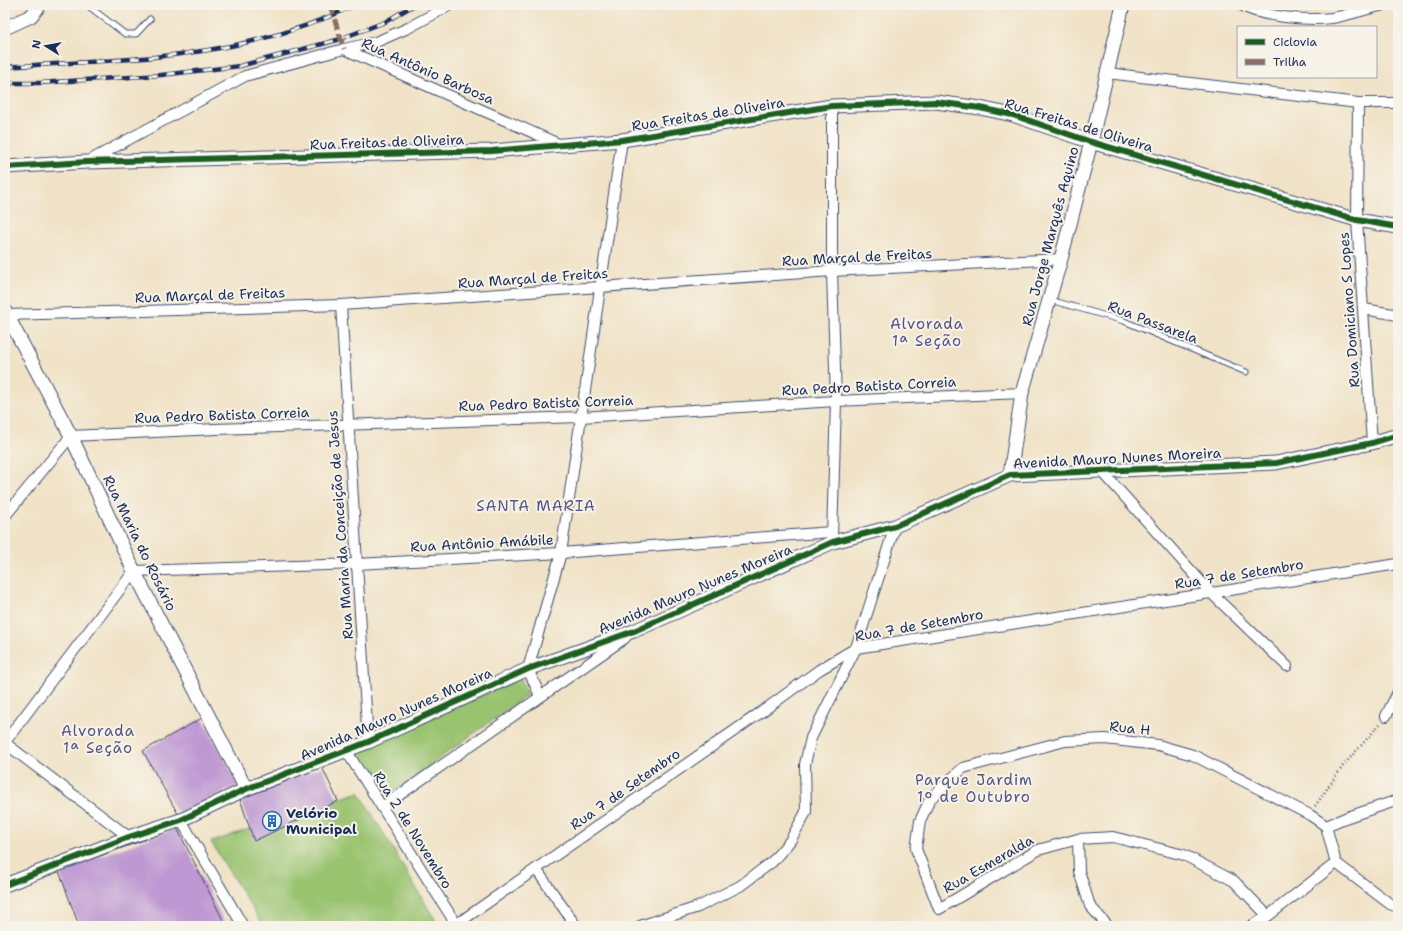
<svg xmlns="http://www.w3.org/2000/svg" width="1403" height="931" font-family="'Shantell Sans',sans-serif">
<rect width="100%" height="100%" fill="#f7f3e8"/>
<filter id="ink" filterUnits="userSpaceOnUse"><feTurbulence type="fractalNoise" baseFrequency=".025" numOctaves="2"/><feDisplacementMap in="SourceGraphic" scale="8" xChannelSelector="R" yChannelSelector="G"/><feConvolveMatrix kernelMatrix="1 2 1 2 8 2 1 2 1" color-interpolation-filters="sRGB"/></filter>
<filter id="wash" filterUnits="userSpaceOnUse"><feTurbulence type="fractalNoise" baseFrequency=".012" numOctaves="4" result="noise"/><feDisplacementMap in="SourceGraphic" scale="16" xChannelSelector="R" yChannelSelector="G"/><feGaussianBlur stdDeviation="0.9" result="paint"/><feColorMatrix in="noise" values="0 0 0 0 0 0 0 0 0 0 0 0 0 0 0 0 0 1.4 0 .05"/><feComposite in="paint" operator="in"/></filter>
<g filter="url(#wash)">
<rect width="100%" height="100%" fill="#f0e2c6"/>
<!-- green -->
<g fill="#9ac36f" stroke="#5a7966">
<path d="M521,678L527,695L382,800L353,754Z"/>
<path d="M359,792L437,923L432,926H263L211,842Z"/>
</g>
<g id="blocks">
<!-- building -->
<g fill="#bd98d2">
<path d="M202,718L239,785L178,814L143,751Z"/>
<path d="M322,767L338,801L254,841L240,799Z"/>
<path d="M177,828L226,926H79L59,871Z"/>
</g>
</g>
</g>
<g filter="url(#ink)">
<use href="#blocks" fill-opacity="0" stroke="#3b4a6e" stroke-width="1"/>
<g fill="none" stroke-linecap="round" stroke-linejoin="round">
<defs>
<g id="service">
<path d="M87,5L125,34H136L150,19"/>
<path d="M1050,300L1124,321L1246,372"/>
</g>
<g id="minor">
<path d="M1241,5C1261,17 1309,21 1332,18C1349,15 1367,9 1384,5"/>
<path d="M344,49L561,145"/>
<path d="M1107,73L1358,103H1398"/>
<path d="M1358,103L1357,220L1372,443"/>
<path d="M832,106V271L836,401L832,538"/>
<path d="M87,162L245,76L344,49L376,42L408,28L450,5"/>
<path d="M341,305L368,742"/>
<path d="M1364,309L1398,315"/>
<path d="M7,315L341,305L832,271L1061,259"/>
<path d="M1100,469L1211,593L1287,666"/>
<path d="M5,516L71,436L216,429L581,417L836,401L1022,393"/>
<path d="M540,696L528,669L561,553L622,140"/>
<path d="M1386,716L1398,692"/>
<path d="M5,742L134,571L357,564L561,553L831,532"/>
<path d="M5,743L129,837"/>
<path d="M347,752L456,924"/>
<path d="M382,807L625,638"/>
<path d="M181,820L243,926"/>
<path d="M1326,826L1345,818L1398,800"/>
<path d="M1078,839L1079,871L1090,906L1108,926"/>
<path d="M536,869L576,926"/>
<path d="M1268,916L1234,881L1184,855L1113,837L1078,839L1038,850L939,909L916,849L920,821L930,799L963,768L1065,741L1105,739L1158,745L1193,755L1310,815L1326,826L1336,863L1390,904L1398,907"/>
<path d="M454,926L767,708L819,670L856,648L1398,564"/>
<path d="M640,926L698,907L740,886L772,862L790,841L806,812L805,764L811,738L856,648L895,526"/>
<path d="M1251,926L1268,916L1336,863"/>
</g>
<g id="tertiary">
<path d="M5,28L31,16L40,5"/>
<path d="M5,167L87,162L492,151L622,140L832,106L936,102L980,108L1013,115L1091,142L1357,220L1398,227"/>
<path d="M5,311L71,436L134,571L246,789"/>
<path d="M1010,475L1022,393L1061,259L1091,142L1123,5"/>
<path d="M5,885L129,837L181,820L246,789L368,742L528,669L634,631L833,542L895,526L1010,475L1276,463L1372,443L1398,435"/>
</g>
</defs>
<!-- service casing -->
<use href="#service" stroke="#3b4a6e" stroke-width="7"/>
<!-- minor casing -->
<use href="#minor" stroke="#3b4a6e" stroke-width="12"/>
<!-- tertiary casing -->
<use href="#tertiary" stroke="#3b4a6e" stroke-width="15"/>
<!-- path -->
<path stroke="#3b4a6e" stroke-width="2.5" stroke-dasharray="1 3" stroke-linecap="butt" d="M1315,806L1343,766L1380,724"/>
<!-- service -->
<use href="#service" stroke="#fff" stroke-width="5"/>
<!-- minor -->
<use href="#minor" stroke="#fff" stroke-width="10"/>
<!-- tertiary -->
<use href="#tertiary" stroke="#fff" stroke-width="13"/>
<defs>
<g id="rail">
<path d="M5,67C126,59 243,60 355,5"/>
<path d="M5,83H39L161,75L240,66L337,40L385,22L414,5"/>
</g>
</defs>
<!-- rail casing -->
<use href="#rail" stroke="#1b2f5e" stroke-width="4.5"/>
<!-- rail -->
<use href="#rail" stroke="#f7f3e8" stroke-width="3" stroke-dasharray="9" stroke-linecap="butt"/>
<!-- quiet -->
<path stroke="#8d6e63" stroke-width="5" stroke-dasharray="10 5" stroke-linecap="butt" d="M330,5L344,49"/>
<defs>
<g id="cycleway">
<path d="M5,167L87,162L492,151L622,140L832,106L936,102L980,108L1013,115L1091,142L1357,220L1398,227"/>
<path d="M5,885L129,837L181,820L246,789L368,742L528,669L634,631L833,542L895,526L1010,475L1276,463L1372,443L1398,435"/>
</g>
</defs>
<!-- cycleway casing -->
<use href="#cycleway" stroke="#f7f3e8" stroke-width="8"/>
<!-- cycleway -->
<use href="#cycleway" stroke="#1b5e20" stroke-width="6"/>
</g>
</g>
<!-- icons -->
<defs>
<symbol id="building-ring" viewBox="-11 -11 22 22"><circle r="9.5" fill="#f7f3e8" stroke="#1f6fb2" stroke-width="1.5"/><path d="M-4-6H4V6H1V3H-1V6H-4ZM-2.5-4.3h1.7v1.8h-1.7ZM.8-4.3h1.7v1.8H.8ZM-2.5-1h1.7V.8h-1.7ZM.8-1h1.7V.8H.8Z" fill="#1f6fb2"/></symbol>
</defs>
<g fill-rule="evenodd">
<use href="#building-ring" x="261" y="810" width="22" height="22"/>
</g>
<g text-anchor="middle" stroke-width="4" stroke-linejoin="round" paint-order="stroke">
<!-- street labels -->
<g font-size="14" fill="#1b2f5e" stroke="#f7f3e8">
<text transform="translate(428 71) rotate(24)" y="5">Rua Antônio Barbosa</text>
<text transform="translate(708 114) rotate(-9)" y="5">Rua Freitas de Oliveira</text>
<text transform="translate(1079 125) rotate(17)" y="5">Rua Freitas de Oliveira</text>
<text transform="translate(387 142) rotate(-2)" y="5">Rua Freitas de Oliveira</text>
<text transform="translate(1050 236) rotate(-75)" y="5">Rua Jorge Marquês Aquino</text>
<text transform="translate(857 257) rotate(-3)" y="5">Rua Marçal de Freitas</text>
<text transform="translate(533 278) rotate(-4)" y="5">Rua Marçal de Freitas</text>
<text transform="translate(210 295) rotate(-2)" y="5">Rua Marçal de Freitas</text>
<text transform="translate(1349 310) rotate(-94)" y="5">Rua Domiciano S Lopes</text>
<text transform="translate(1153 322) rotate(21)" y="5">Rua Passarela</text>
<text transform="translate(869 386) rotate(-3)" y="5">Rua Pedro Batista Correia</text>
<text transform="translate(546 403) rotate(-2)" y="5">Rua Pedro Batista Correia</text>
<text transform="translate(222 415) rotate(-2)" y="5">Rua Pedro Batista Correia</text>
<text transform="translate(1117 458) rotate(-3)" y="5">Avenida Mauro Nunes Moreira</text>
<text transform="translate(340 525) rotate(-94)" y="5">Rua Maria da Conceição de Jesus</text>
<text transform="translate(140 543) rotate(64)" y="5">Rua Maria do Rosário</text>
<text transform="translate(482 543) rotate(-3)" y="5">Rua Antônio Amábile</text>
<text transform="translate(1239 574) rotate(-9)" y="5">Rua 7 de Setembro</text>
<text transform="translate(695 589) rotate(-23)" y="5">Avenida Mauro Nunes Moreira</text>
<text transform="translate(919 625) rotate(-10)" y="5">Rua 7 de Setembro</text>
<text transform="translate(396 714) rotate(-24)" y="5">Avenida Mauro Nunes Moreira</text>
<text transform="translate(1130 728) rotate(6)" y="5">Rua H</text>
<text transform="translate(625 789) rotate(-35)" y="5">Rua 7 de Setembro</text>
<text transform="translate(413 830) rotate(58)" y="5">Rua 2 de Novembro</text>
<text transform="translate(988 864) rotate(-30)" y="5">Rua Esmeralda</text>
</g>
<!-- poi labels -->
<g font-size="14" font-weight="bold" fill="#1b2f5e" stroke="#f7f3e8" text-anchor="start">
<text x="286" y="818">Velório<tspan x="286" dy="16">Municipal</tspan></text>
</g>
<!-- neighbourhood labels -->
<g font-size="15" letter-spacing="1" fill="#545487" stroke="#f7f3e8">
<text x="927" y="329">Alvorada<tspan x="927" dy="17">1ª Seção</tspan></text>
<text x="536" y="511">SANTA MARIA</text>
<text x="98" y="736">Alvorada<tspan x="98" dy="17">1ª Seção</tspan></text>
<text x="974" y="785">Parque Jardim<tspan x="974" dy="17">1º de Outubro</tspan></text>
</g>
</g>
<!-- margin -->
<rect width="1403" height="931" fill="none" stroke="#f7f3e8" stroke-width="20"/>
<!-- legend -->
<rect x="1237" y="26" width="140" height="52" fill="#f7f3e8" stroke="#9fa5b1"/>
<rect x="1245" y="39" width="20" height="6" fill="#1b5e20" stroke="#9fa5b1"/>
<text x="1273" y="46" font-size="12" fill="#1b2f5e">Ciclovia</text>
<rect x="1245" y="59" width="20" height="6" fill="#8d6e63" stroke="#9fa5b1"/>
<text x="1273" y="66" font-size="12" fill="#1b2f5e">Trilha</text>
<!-- north arrow -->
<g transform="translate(46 46) rotate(281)" stroke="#f7f3e8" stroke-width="3" paint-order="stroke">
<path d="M0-3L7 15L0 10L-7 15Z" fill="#1b2f5e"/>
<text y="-6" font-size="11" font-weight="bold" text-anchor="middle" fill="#1b2f5e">N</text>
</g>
</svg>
